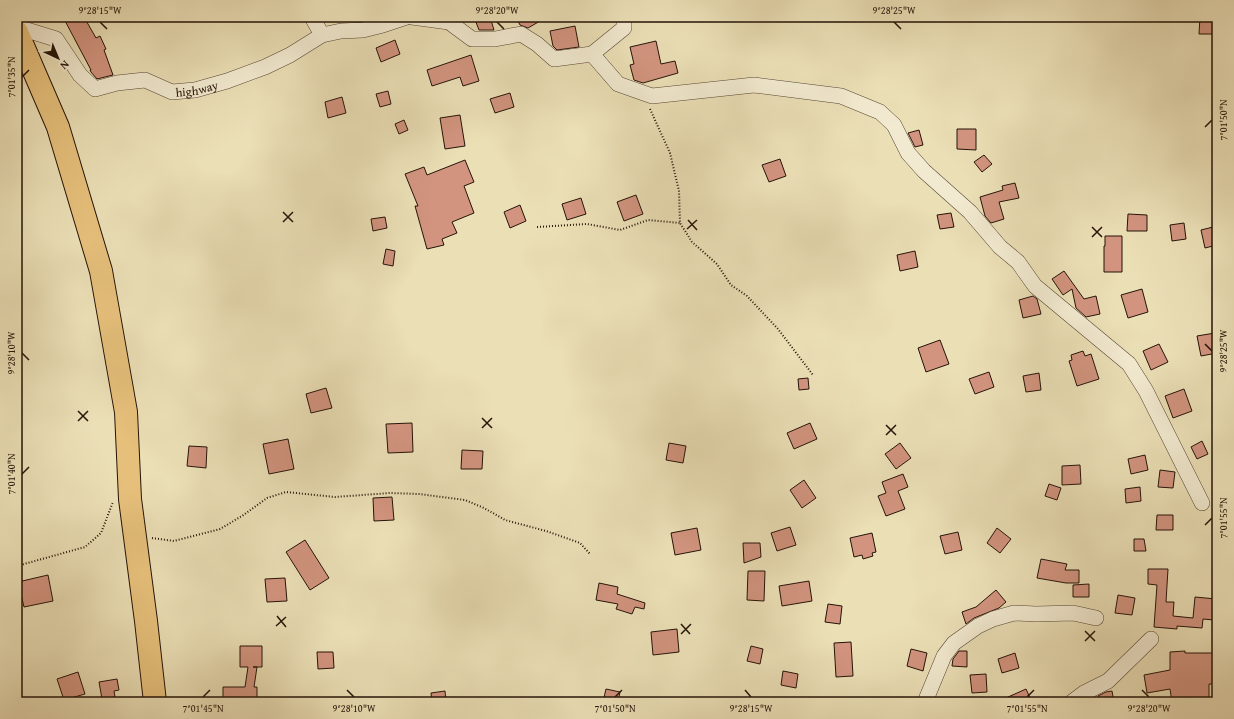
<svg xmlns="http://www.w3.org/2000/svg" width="1234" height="719" viewBox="0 0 1234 719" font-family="'Gentium Book Plus',serif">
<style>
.building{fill:#d2947f;stroke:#251307}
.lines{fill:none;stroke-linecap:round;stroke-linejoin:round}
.street-casing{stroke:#564633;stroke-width:16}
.primary-casing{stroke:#251307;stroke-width:24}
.path{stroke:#251307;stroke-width:2;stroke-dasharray:1 2;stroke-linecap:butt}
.street{stroke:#f2ead0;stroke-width:15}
.primary{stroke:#e6c07b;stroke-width:22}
.ticks{fill:none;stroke:#251307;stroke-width:1.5}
.labels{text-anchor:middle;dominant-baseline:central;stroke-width:3;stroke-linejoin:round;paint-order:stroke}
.street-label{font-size:12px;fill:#251307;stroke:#f2ead0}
.neatline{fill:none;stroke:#251307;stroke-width:1.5}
.ticks-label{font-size:10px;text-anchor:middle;fill:#251307}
</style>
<rect width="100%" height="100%" fill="#ebdfb6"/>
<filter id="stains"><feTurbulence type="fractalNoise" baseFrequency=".005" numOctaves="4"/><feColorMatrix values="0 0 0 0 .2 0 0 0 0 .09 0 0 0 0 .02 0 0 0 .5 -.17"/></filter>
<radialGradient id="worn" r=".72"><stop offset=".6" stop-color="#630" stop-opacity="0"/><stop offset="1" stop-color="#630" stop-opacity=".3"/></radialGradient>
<!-- building -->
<g class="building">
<polygon points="63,17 74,17 76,21 84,17 96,38 100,36 106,49 104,50 113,75 97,79 91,72 90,70 91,70"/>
<polygon points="474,17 490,17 494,30 479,30"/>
<polygon points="516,17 547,17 528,28 520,25"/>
<polygon points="1200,17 1217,17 1217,34 1199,34"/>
<polygon points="575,26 579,47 557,50 553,46 550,31"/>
<polygon points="395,40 400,54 381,62 376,48"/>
<polygon points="656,41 661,64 675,61 678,73 643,83 634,80 630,65 634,64 630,47"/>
<polygon points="471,55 479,81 463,86 460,77 432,86 427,70"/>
<polygon points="388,91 391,104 380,107 376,94"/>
<polygon points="510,93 514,107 495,113 490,99"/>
<polygon points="342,97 346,113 328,118 325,102"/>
<polygon points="460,115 465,146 445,149 440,118"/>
<polygon points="404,120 408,130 399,134 395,124"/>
<polygon points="957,129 976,129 976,150 957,149"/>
<polygon points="919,130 923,145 915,147 908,133"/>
<polygon points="984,155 992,164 982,172 974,162"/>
<polygon points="780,159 786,176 769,182 762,165"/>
<polygon points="465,160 474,182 464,186 474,213 452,222 457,233 442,239 444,245 427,249 415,206 418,206 405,174 424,167 427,175"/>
<polygon points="1015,183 1019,198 999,202 1004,219 991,223 985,216 980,197 1003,190 1002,186"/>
<polygon points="636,195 643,214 624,221 617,202"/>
<polygon points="581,198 586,214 567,220 562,204"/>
<polygon points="520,205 526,221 510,228 504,212"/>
<polygon points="951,213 954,227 940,229 937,215"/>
<polygon points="1128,214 1147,215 1147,231 1127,231"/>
<polygon points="385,217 387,228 373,231 371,219"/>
<polygon points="1184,223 1186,239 1172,241 1170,225"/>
<polygon points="1217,226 1217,245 1205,248 1201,230"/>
<polygon points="1105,236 1122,236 1122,272 1104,272 1104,246 1105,246"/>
<polygon points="386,249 395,251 393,266 383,264"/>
<polygon points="915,251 918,267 900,271 897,255"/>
<polygon points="1064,271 1084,299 1096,296 1100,314 1086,317 1076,308 1072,289 1063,295 1052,279"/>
<polygon points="1142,289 1148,312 1128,318 1121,295"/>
<polygon points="1033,296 1037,299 1041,314 1023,318 1019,300"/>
<polygon points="1215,333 1217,353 1201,356 1197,336"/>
<polygon points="940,340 949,364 926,372 918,348"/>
<polygon points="1159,344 1168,362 1151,370 1143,351"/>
<polygon points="1083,351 1085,356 1091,354 1099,379 1077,386 1069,361 1072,360 1071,355"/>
<polygon points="989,372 994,387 975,394 969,379"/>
<polygon points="1039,373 1041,390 1026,392 1023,376"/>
<polygon points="808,378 809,389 799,390 798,379"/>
<polygon points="326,388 332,408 311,413 306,394"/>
<polygon points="1184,389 1192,411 1173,418 1165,396"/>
<polygon points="412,423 413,452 388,453 386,424"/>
<polygon points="810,423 817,439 794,449 787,433"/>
<polygon points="288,439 294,469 269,474 263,444"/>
<polygon points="1202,441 1208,454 1197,459 1191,447"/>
<polygon points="669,443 686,446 683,463 666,460"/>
<polygon points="900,443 911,458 896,469 885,454"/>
<polygon points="189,446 207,447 206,468 187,466"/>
<polygon points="462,450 483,451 482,469 461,469"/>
<polygon points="1145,455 1148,470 1131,474 1128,459"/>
<polygon points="1080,465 1081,484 1062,485 1062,466"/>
<polygon points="1160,470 1175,472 1173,488 1158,487"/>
<polygon points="903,474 908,487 898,491 905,509 886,516 878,496 886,493 882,482"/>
<polygon points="804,480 816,498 802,508 790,490"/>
<polygon points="1049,484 1061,488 1057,500 1045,496"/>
<polygon points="1140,487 1141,501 1126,503 1125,489"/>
<polygon points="392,497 394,520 374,521 373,498"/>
<polygon points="1157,515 1173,515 1173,530 1156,530"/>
<polygon points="790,527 796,545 777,551 771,533"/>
<polygon points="697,528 701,550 675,555 671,533"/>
<polygon points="997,528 1011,539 1000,553 987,543"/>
<polygon points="958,532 962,550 945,554 940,536"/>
<polygon points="872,533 876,552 872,553 873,556 863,559 862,555 854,557 850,538"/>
<polygon points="1134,539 1144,539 1146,551 1134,551"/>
<polygon points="305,540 329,578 310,590 286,552"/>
<polygon points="743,543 760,543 761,557 744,563"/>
<polygon points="1041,559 1067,564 1065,570 1079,570 1079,583 1066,583 1037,578"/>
<polygon points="1148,569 1168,569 1166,602 1174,602 1173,616 1193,618 1195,597 1216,599 1214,620 1203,619 1202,628 1177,626 1177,629 1154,627 1157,585 1148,584"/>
<polygon points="748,571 765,571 764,601 747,600"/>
<polygon points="48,575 53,601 24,607 18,582"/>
<polygon points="285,578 287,601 267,602 265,579"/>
<polygon points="809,581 812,601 782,606 779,586"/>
<polygon points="599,583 618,587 617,594 645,603 644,609 635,607 632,614 616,609 618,604 596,600"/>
<polygon points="1089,584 1089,597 1073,597 1073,585"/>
<polygon points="996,590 1006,602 999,608 974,618 966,624 962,612 976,607"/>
<polygon points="1118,595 1135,598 1132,615 1115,613"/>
<polygon points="828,604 842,606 840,624 825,622"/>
<polygon points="677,629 679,652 653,655 651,632"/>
<polygon points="851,642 853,676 836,677 834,643"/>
<polygon points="240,646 262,646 262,667 253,667 257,667 254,687 257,687 257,702 223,702 223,687 245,687 248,667 240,667"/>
<polygon points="751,646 763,649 760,664 747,661"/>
<polygon points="911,649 927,653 923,671 907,666"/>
<polygon points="959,651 967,651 967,667 952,666 953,659"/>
<polygon points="1185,651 1185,653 1217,653 1217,684 1209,684 1209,702 1172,702 1170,689 1147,693 1144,675 1170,670 1170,652"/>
<polygon points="317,652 333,652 334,668 318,669"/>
<polygon points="1015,653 1019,668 1002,673 998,659"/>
<polygon points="783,671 798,674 796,688 781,685"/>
<polygon points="78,672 85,694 64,700 57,679"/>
<polygon points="986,674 987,692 972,693 970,675"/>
<polygon points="117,679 119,690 114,691 115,697 102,699 99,682"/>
<polygon points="606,689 620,692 618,702 603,702"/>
<polygon points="1026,689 1032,702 997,702"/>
<polygon points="445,691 446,702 432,702 431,693"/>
<polygon points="1112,691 1114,702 1099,702 1098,696 1106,692"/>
</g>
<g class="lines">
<!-- street casing -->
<g class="street-casing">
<g id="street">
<polyline points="312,17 322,35"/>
<polyline points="412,17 449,22 472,39 495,39 521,34 537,44 554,59 592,54 618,84 652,96 754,85 841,96 880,112 894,125 908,153 924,171 970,212 1000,247 1018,262 1035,286 1129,364 1146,391 1202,503"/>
<path id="s1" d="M17,27L56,39L80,75L95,89L117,83L145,80L172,92L195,90L227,81L265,67L290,55L322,35L341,31L363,30L383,25L407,17"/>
<polyline points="592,54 624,28 624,17"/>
<polyline points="925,702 944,656 954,643 978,626 993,619 1014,613 1036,614 1073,613 1096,618"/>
<polyline points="1072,702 1084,693 1108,681 1151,639"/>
</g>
</g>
<!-- primary casing -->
<g class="primary-casing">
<polyline id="primary" points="17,32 58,127 101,271 126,412 130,499 146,621 155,702"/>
</g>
<!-- path -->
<g class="path">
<polyline points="650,109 670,153 679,191 680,223 692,242 717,264 731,285 747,296 778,329 813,375"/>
<polyline points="537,227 587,224 620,230 648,220 680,223"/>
<polyline points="152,538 174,541 220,529 242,516 267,498 286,492 335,497 390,493 419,494 465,500 484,508 505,520 546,531 580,543 590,554"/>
<polyline points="17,566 85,547 101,533 113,502"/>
</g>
<!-- street -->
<use href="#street" class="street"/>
<!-- primary -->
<use href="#primary" class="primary"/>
</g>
<!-- ticks -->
<path class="ticks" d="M100,22L107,29M497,22L504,29M894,22L901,29M22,77L29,70M1205,127L1212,120M283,212L293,222M688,220L697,230M283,222L293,212M1092,227L1102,237M687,229L697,220M1092,237L1102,227M1205,344L1212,351M22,353L29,360M78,411L88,421M482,418L492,428M78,421L88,411M886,425L896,435M482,428L492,418M886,435L896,425M22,474L29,467M1205,525L1212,518M277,616L286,627M681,624L690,634M276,626L286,617M1085,631L1095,641M681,634L691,624M1085,641L1095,631M347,690L354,697M745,690L751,697M1142,690L1149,697M203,697L210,690M615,697L622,690M1027,697L1034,690"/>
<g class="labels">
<!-- street labels -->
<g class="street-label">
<text stroke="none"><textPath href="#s1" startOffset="210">highway</textPath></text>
</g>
</g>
<!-- margin -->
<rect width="1234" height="719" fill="none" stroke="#ebdfb6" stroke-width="44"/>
<!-- north arrow -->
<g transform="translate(58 58) rotate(136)" stroke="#f2ead0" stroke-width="3" paint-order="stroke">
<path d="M0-3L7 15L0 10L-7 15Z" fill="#251307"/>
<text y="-6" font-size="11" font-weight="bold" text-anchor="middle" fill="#251307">N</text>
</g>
<rect x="22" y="22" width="1190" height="675" class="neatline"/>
<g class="ticks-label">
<text x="100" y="14">9°28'15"W</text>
<text x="497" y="14">9°28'20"W</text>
<text x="894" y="14">9°28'25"W</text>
<text transform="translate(11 77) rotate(-90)" y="4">7°01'35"N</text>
<text transform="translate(1223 120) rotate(-90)" y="4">7°01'50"N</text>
<text transform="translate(1223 351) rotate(-90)" y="4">9°28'25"W</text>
<text transform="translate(11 353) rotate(-90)" y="4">9°28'10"W</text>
<text transform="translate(11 474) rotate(-90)" y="4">7°01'40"N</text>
<text transform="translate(1223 518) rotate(-90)" y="4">7°01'55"N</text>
<text x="203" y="712">7°01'45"N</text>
<text x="354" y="712">9°28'10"W</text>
<text x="615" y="712">7°01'50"N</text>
<text x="751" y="712">9°28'15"W</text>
<text x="1027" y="712">7°01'55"N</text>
<text x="1149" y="712">9°28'20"W</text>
</g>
<rect width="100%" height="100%" filter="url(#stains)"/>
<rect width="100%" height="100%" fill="url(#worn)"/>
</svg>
